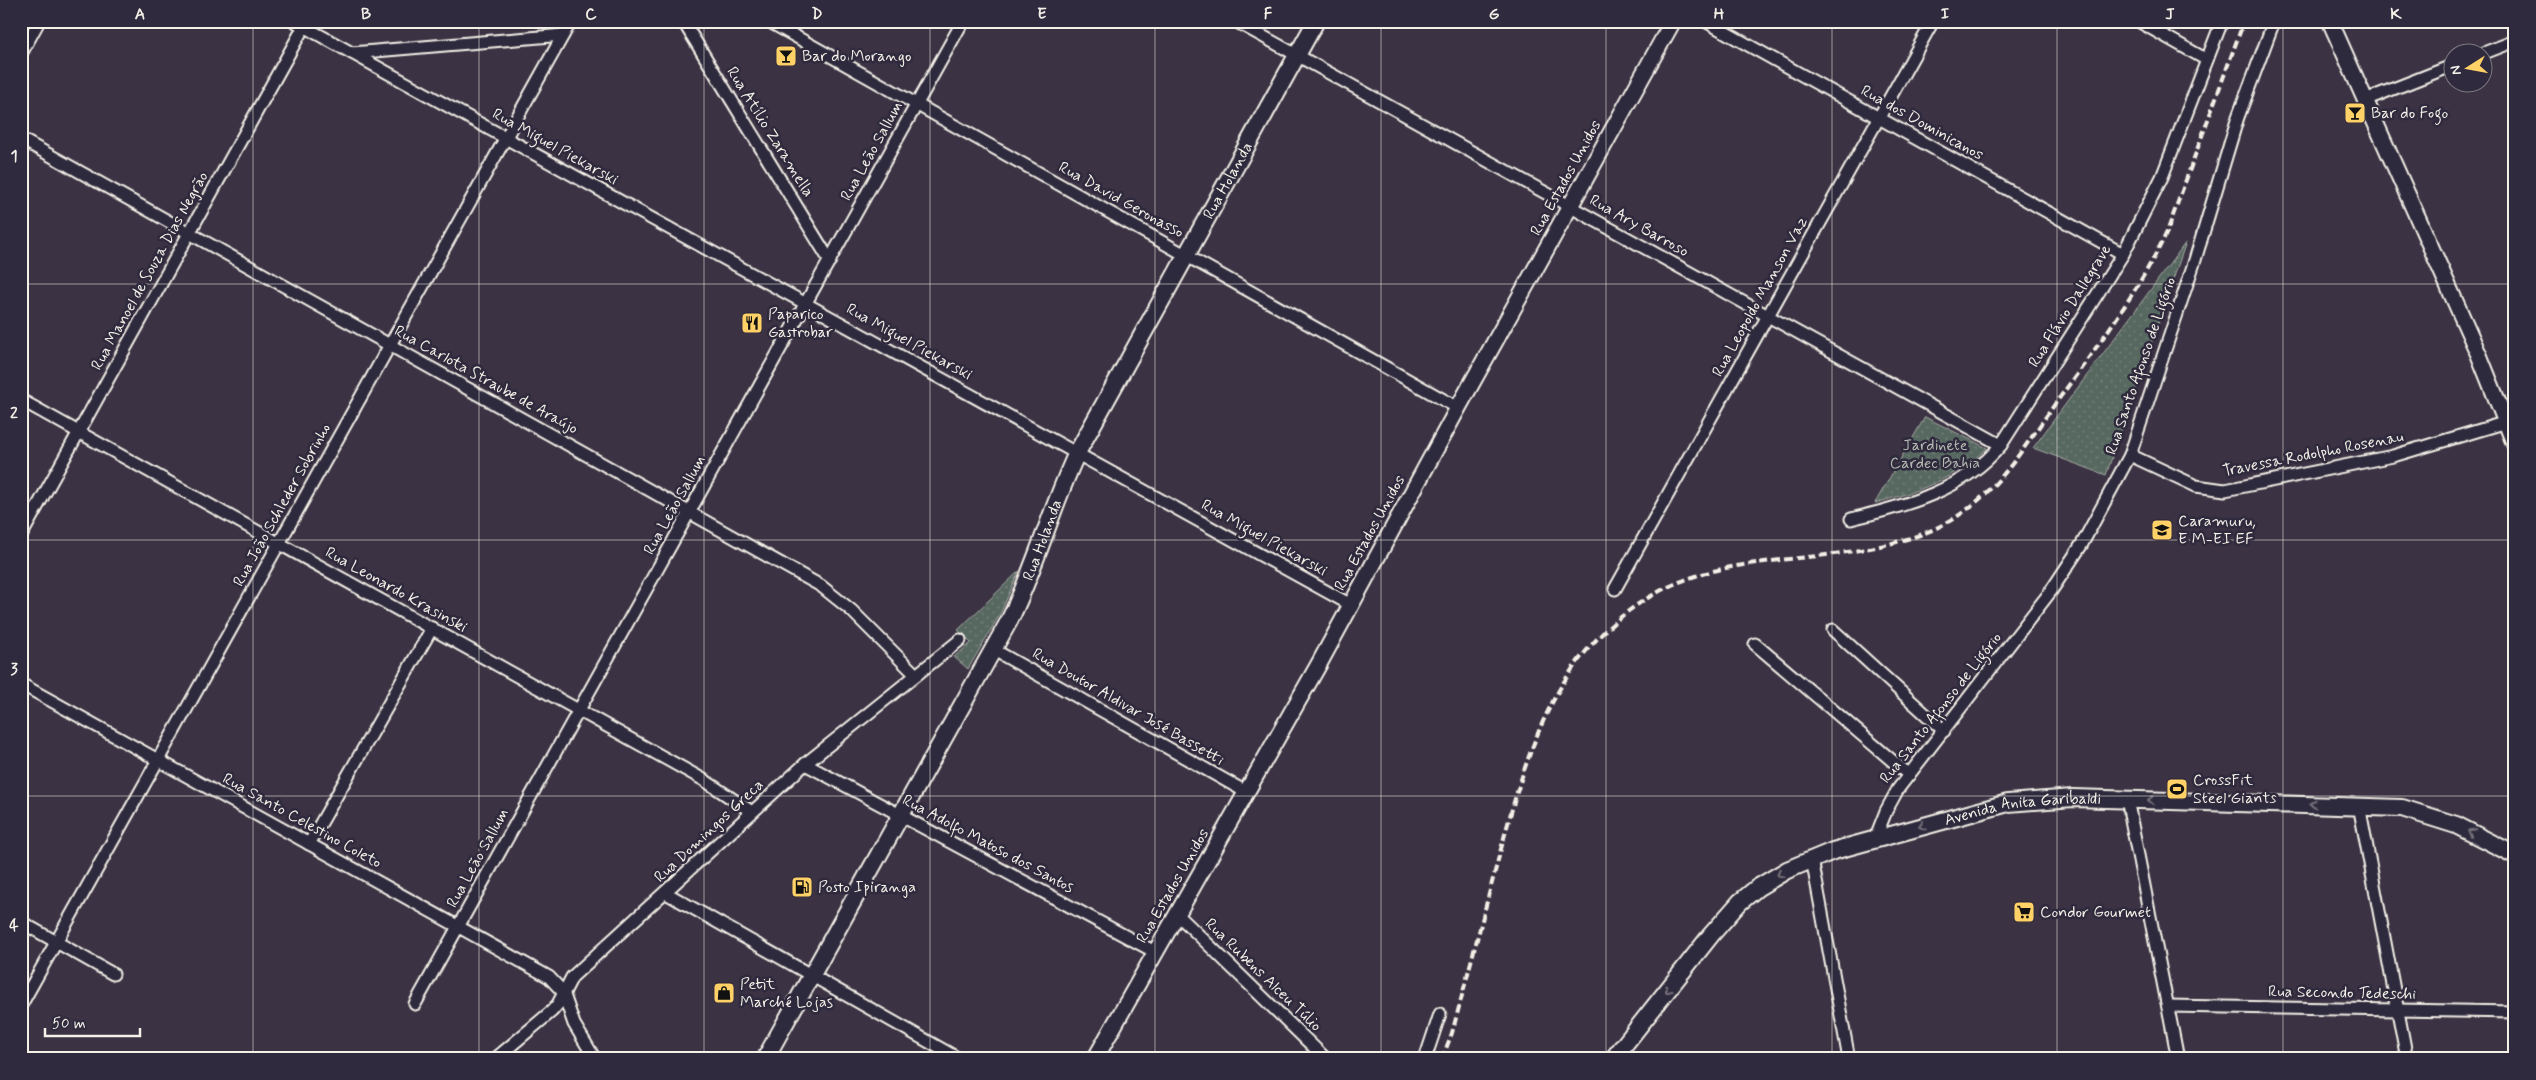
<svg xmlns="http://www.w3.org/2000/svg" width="2536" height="1080" viewBox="0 0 2536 1080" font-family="Mynerve,sans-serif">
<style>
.park{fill:url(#park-dots);stroke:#a6aca4}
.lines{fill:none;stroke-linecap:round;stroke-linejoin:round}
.minor-casing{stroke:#f4f1e8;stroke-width:15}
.tertiary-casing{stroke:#f4f1e8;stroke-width:19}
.secondary-casing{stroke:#f4f1e8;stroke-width:20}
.minor{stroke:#2f2a3d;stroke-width:11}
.tertiary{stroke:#2f2a3d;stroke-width:15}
.secondary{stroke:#2f2a3d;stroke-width:16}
.rail{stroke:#f4f1e8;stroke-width:4;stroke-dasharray:8 4;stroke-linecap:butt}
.oneway{stroke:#747079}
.grid{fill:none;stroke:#f4f1e8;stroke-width:1;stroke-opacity:0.55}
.labels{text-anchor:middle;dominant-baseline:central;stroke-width:5;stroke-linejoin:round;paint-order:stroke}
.poi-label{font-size:16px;fill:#f4f1e8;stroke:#2f2a3d;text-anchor:start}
.street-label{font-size:16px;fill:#f4f1e8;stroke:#2f2a3d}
.park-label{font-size:16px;fill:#b5bab2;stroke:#2f2a3d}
.neatline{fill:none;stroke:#f4f1e8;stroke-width:2}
.grid-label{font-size:16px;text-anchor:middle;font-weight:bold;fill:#f4f1e8}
</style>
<defs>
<pattern id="park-dots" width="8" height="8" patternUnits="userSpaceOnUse" patternTransform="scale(1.25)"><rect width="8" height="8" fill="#576860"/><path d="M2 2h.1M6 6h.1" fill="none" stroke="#707e77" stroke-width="1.8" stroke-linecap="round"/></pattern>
</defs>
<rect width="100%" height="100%" fill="#3b3243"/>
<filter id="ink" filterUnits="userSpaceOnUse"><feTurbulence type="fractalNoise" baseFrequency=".02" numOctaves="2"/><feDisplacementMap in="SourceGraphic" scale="10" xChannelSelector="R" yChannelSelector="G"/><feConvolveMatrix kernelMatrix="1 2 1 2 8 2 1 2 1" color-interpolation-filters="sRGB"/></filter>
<g filter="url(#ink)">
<!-- park -->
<g class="park">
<polygon points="2186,242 2106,475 2033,448"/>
<path d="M1925,417L1987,448C1955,479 1917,492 1875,503Z"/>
<polygon points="1019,571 1000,614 968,669 954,657 971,643 958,630"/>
</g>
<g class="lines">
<!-- minor casing -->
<g class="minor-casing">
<g id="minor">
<polyline points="294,21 1351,605"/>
<polyline points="683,21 830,261"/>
<polyline points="768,21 1458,408"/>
<polyline points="1235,21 2001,445"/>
<polyline points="1705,21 2123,254"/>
<polyline points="2138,21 2207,60"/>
<polyline points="352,53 563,35"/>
<polyline points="2484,53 2515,41"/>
<polyline points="21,54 39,21"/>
<polyline points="2365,100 2454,65"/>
<polyline points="21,139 821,586 851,610 916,675"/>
<polyline points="21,400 704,780 752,812"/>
<polyline points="2130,455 2196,486 2225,490 2393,456 2507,422"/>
<path d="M1851,519C1907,505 1963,491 2001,445L2123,254L2162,177L2222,21"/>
<polyline points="21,536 307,21"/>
<polyline points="1615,589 1933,21"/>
<polyline points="1833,630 1944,731"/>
<polyline points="1755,644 1909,775"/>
<polyline points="994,650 1246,792"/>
<polyline points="21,684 549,977 563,992 574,1024 595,1059"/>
<polyline points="805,764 1155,952"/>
<polyline points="2127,799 2178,1059"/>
<polyline points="2359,805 2407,1059"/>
<polyline points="1875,839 1886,811 1898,789 2051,591 2082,544 2130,455 2195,260 2238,117 2274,21"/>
<polyline points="309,844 432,628"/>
<polyline points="1812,859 1849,1059"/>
<polyline points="666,893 959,1059"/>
<polyline points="1177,914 1326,1059"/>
<polyline points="21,922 113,974"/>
<polyline points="415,1004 963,21"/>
<polyline points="21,1005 571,21"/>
<polyline points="2168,1006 2515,1012"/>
<polyline points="495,1059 552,1011 558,1004 572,977 805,764 960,640"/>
<polyline points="1425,1059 1440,1014"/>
</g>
</g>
<!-- tertiary casing -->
<g class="tertiary-casing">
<g id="tertiary">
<polyline points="2330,21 2479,355 2515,445"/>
<polyline points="1095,1059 1319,664 1458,408 1673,21"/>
</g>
</g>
<!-- secondary casing -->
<g class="secondary-casing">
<g id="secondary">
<path id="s1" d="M765,1059L1009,621C1036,567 1051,508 1077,453L1316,21"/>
<path id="s2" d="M1613,1059L1711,935L1740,902L1757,888L1787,870L1833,851L2008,803L2073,798L2402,808L2456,825L2515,855"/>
</g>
</g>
<!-- minor -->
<use href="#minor" class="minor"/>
<!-- tertiary -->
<use href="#tertiary" class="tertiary"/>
<!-- secondary -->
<use href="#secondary" class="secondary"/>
<!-- rail -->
<path class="rail" d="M1442,1059L1452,1033C1466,981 1480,928 1494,875C1516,794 1537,702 1596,640C1693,539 1790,574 1907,539C1929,533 1951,522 1969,508C2005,480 2029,440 2055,404C2096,348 2137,294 2167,232L2244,21"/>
</g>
<!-- one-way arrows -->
<defs><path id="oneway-chevron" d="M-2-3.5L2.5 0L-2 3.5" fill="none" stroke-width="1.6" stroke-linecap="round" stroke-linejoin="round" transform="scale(1.25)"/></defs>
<g class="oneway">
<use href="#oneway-chevron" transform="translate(2151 800) rotate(-178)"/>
<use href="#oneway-chevron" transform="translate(2313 804) rotate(-178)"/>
<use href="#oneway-chevron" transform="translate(1922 826) rotate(164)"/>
<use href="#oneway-chevron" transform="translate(2471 832) rotate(-153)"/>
<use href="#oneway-chevron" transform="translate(1780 874) rotate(151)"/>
<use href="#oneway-chevron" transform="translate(1668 990) rotate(128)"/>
</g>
</g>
<!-- grid -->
<path class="grid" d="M253,21V1059M479,21V1059M704,21V1059M930,21V1059M1155,21V1059M1381,21V1059M1606,21V1059M1832,21V1059M2057,21V1059M2283,21V1059M21,284H2515M21,540H2515M21,796H2515"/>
<!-- icons -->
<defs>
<g id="bar-square" transform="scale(1.125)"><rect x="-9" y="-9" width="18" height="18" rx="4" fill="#ffd166" stroke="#2f2a3d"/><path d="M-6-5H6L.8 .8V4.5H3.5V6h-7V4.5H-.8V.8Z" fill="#111"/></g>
<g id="restaurant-square" transform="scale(1.125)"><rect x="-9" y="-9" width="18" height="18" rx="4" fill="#ffd166" stroke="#2f2a3d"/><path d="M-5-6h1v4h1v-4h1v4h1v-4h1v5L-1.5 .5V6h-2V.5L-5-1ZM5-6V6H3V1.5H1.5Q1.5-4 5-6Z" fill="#111"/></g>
<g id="school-square" transform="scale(1.125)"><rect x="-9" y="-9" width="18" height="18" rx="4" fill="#ffd166" stroke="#2f2a3d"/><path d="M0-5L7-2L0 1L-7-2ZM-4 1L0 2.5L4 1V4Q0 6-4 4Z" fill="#111"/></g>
<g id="stadium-square" transform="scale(1.125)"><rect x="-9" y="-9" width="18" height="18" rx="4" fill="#ffd166" stroke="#2f2a3d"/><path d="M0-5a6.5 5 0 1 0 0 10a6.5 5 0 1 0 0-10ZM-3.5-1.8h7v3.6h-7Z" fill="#111"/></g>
<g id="fuel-square" transform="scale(1.125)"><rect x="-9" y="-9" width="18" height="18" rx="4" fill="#ffd166" stroke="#2f2a3d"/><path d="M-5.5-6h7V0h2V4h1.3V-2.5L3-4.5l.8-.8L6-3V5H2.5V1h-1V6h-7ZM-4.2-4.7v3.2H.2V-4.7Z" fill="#111"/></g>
<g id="supermarket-square" transform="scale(1.125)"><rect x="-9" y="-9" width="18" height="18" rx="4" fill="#ffd166" stroke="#2f2a3d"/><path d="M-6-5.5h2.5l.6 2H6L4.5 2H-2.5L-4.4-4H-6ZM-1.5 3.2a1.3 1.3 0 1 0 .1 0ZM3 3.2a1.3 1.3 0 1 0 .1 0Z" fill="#111"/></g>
<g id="shop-square" transform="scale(1.125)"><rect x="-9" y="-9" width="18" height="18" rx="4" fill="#ffd166" stroke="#2f2a3d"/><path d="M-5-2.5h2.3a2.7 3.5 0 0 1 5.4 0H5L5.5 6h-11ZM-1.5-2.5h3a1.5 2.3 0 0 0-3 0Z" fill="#111"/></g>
</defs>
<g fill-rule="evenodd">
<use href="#bar-square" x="786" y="56"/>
<use href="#bar-square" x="2355" y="113"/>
<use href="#restaurant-square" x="752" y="323"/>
<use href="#school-square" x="2162" y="530"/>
<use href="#stadium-square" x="2177" y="789"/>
<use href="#fuel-square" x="802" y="887"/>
<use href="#supermarket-square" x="2024" y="912"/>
<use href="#shop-square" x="724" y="993"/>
</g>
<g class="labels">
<!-- poi labels -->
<g class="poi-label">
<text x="802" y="56">Bar do Morango</text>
<text x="2371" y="113">Bar do Fogo</text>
<text x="768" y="314">Paparico<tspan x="768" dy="18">Gastrobar</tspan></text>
<text x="2178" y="521">Caramuru,<tspan x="2178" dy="18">E M-EI EF</tspan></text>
<text x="2193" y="780">CrossFit<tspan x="2193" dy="18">Steel Giants</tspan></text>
<text x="818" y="887">Posto Ipiranga</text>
<text x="2040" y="912">Condor Gourmet</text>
<text x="740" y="984">Petit<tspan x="740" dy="18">Marché Lojas</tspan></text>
</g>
<!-- street labels -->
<g class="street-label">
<text transform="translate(1922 123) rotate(29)">Rua dos Dominicanos</text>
<text transform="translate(770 132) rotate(58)">Rua Atílio Zaramella</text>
<text transform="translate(555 147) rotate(29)">Rua Miguel Piekarski</text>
<text transform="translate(872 151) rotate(-61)">Rua Leão Sallum</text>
<text transform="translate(1566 178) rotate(-61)">Rua Estados Unidos</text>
<text stroke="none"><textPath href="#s1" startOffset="994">Rua Holanda</textPath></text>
<text transform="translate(1121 200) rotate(29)">Rua David Geronasso</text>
<text transform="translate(1639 226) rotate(29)">Rua Ary Barroso</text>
<text transform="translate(150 271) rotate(-61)">Rua Manoel de Souza Dias Negrão</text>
<text transform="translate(1760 297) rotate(-61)">Rua Leopoldo Manson Vaz</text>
<text transform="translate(2070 306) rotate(-58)">Rua Flávio Dallegrave</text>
<text transform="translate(909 342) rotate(29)">Rua Miguel Piekarski</text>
<text transform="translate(2141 366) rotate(-71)">Rua Santo Afonso de Ligório</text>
<text transform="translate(486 380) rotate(29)">Rua Carlota Straube de Araújo</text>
<text transform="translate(2313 454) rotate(-11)">Travessa Rodolpho Rosenau</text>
<text transform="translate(282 505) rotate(-61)">Rua João Schleder Sobrinho</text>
<text transform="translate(675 505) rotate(-61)">Rua Leão Sallum</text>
<text transform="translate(1370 533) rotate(-61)">Rua Estados Unidos</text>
<text transform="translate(1264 538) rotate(29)">Rua Miguel Piekarski</text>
<text stroke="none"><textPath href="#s1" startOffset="589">Rua Holanda</textPath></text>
<text transform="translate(396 590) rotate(29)">Rua Leonardo Krasinski</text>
<text transform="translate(1128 707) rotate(30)">Rua Doutor Aldivar José Bassetti</text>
<text transform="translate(1941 708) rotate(-52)">Rua Santo Afonso de Ligório</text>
<text stroke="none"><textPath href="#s2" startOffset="504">Avenida Anita Garibaldi</textPath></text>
<text transform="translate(302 821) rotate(29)">Rua Santo Celestino Coleto</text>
<text transform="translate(709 831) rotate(-43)">Rua Domingos Greca</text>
<text transform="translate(988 844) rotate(28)">Rua Adolfo Matoso dos Santos</text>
<text transform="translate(478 858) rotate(-61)">Rua Leão Sallum</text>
<text transform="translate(1173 886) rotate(-60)">Rua Estados Unidos</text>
<text transform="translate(1263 975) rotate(44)">Rua Rubens Alceu Túlio</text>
<text transform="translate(2342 993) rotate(1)">Rua Secondo Tedeschi</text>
</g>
<!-- park labels -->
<g class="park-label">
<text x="1935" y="445">Jardinete<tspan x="1935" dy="18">Cardec Bahia</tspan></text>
</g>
</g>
<!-- margin -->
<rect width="2536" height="1080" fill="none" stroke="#2f2a3d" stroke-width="55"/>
<!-- north arrow -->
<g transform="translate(2468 68) rotate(259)"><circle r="24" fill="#2f2a3d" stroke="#7e7a81"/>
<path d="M0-4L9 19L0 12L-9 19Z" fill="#ffd166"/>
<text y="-8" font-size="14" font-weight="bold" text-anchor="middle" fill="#f4f1e8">N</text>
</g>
<!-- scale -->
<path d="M45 1028v8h95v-8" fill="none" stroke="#f4f1e8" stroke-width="2.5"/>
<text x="52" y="1028" font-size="15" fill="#f4f1e8" stroke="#2f2a3d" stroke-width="4" paint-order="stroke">50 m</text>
<rect x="28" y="28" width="2480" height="1024" class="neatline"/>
<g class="grid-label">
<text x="140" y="19">A</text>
<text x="366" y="19">B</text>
<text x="591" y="19">C</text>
<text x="817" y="19">D</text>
<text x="1042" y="19">E</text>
<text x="1268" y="19">F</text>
<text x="1494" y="19">G</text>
<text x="1719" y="19">H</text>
<text x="1945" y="19">I</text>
<text x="2170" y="19">J</text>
<text x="2396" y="19">K</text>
<text x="14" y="161">1</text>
<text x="14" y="418">2</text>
<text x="14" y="674">3</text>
<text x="14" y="930">4</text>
</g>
</svg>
